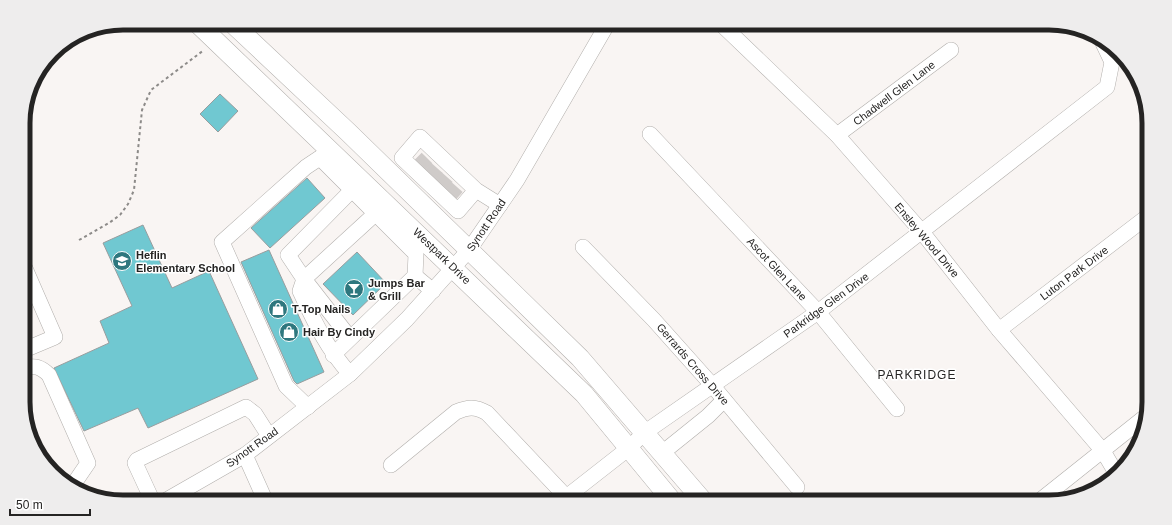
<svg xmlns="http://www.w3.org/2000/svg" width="1172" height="525" viewBox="0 0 1172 525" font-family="Helvetica,sans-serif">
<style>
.building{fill:#70c8d1;stroke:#999d9e}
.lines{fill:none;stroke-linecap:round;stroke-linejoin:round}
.minor-tunnel{stroke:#cfcbc9;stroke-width:15;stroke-dasharray:15 8;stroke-linecap:butt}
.minor-casing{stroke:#b1aeab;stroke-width:16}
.major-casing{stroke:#b1aeab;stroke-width:20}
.path{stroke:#8d8b89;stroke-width:2;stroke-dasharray:3 3;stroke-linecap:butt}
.minor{stroke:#fff;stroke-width:15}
.major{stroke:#fff;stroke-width:19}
.labels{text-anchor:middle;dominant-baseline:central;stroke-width:3;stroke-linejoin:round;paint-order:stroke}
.street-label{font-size:11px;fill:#252423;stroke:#fff}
.poi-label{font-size:11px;font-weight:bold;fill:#252423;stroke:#fff;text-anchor:start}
.neighbourhood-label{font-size:12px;letter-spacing:1px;fill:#252423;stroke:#fff}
.rim{fill:none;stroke:#252423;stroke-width:5}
</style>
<rect width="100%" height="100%" fill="#f9f5f3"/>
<!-- building -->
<g class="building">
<polygon points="220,94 238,111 218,132 200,114"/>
<polygon points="307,178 325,198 270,248 251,228"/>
<polygon points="143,225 172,288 209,271 258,379 148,428 138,408 84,431 54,368 109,343 100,321 132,306 103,243"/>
<polygon points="269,250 324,372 297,384 294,381 241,262"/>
<polygon points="357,252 386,283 353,315 323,284"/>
</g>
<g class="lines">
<!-- minor-tunnel -->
<g class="minor-tunnel">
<polyline points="419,166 427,158"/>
<polyline points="430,176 437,168"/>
<polyline points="440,185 447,177"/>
<polyline points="450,195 457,187"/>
</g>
<!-- minor casing -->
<g class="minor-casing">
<g id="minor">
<polyline points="720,23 837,135 922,232 999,330 1103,451 1116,473"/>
<polyline points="650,134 818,312 897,409"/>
<polyline points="837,135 951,50"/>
<polyline points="320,158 416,254 415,276"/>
<polyline points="476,190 458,211 402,158 420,137 476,190 500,205"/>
<polyline points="583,247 654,320 712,385 797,487"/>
<polyline points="24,266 55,337 24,350"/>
<polyline points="999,330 1148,216"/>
<polyline points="350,338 304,279 288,255 352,190"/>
<polyline points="333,355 415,276 433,291"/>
<path d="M24,368C35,365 41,367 49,375L88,463L73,485"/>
<path d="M350,374C326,347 315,323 300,291L304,279L386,204"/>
<polyline points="308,407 286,386 222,242 306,167 330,151"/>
<polyline points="662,453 708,416 724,400"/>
<polyline points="245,455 266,502"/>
<path d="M391,465L456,412C468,407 475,406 487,413L571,502"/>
<polyline points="153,502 135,463 137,460 246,407 255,414 269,436"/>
<polyline points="163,502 245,455 350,374 407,319 469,250 517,180 608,23"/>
<polyline points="560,502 629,448 644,433 818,312 1107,87 1112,62 1103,43"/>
<polyline points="1038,502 1146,416"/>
</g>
</g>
<!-- major casing -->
<g class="major-casing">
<g id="major">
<polyline points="197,23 584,394 673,502"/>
<polyline points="232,23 348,132 580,358 704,502"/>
</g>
</g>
<!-- path -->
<polyline class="path" points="79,240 109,223 120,215 128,204 134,190 142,110 151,90 204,50"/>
<!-- minor -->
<use href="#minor" class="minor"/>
<!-- major -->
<use href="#major" class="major"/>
</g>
<!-- icons -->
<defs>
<g id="school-disc" transform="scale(1)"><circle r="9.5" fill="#2e777e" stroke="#fff"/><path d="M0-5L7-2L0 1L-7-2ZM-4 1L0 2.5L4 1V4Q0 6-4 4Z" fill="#fff"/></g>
<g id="bar-disc" transform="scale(1)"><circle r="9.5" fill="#2e777e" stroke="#fff"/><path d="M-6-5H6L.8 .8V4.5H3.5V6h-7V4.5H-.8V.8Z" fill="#fff"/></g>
<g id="shop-disc" transform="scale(1)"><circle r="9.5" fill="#2e777e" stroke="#fff"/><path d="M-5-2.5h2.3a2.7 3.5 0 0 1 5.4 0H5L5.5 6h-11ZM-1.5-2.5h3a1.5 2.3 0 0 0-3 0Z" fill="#fff"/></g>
</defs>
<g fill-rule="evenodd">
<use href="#school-disc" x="122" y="261"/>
<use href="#bar-disc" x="354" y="289"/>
<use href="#shop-disc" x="278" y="309"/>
<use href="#shop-disc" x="289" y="332"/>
</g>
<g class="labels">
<!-- street labels -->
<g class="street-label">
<text transform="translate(894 93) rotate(-37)">Chadwell Glen Lane</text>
<text transform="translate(486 225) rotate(-56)">Synott Road</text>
<text transform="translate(927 240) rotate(50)">Ensley Wood Drive</text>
<text transform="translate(442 256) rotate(44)">Westpark Drive</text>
<text transform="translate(777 269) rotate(47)">Ascot Glen Lane</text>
<text transform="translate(1074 273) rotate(-37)">Luton Park Drive</text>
<text transform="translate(826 305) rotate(-36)">Parkridge Glen Drive</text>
<text transform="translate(693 364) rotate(49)">Gerrards Cross Drive</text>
<text transform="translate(252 447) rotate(-35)">Synott Road</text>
</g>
<!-- poi labels -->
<g class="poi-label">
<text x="136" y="255">Heflin<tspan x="136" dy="13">Elementary School</tspan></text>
<text x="368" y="283">Jumps Bar<tspan x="368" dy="13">&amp; Grill</tspan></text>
<text x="292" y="309">T-Top Nails</text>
<text x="303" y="332">Hair By Cindy</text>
</g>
<!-- neighbourhood labels -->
<g class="neighbourhood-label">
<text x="917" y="375">PARKRIDGE</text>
</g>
</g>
<!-- crop -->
<path d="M0 0H1172V525H0ZM123 30H1049A93 93 0 0 1 1142 123V402A93 93 0 0 1 1049 495H123A93 93 0 0 1 30 402V123A93 93 0 0 1 123 30Z" fill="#eeeded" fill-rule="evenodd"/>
<path class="rim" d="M123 30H1049A93 93 0 0 1 1142 123V402A93 93 0 0 1 1049 495H123A93 93 0 0 1 30 402V123A93 93 0 0 1 123 30Z"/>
<!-- scale -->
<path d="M10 509v6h80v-6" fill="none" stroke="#252423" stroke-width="2"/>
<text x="16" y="509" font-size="12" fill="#252423" stroke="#ffffff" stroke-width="3" paint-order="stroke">50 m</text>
</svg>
